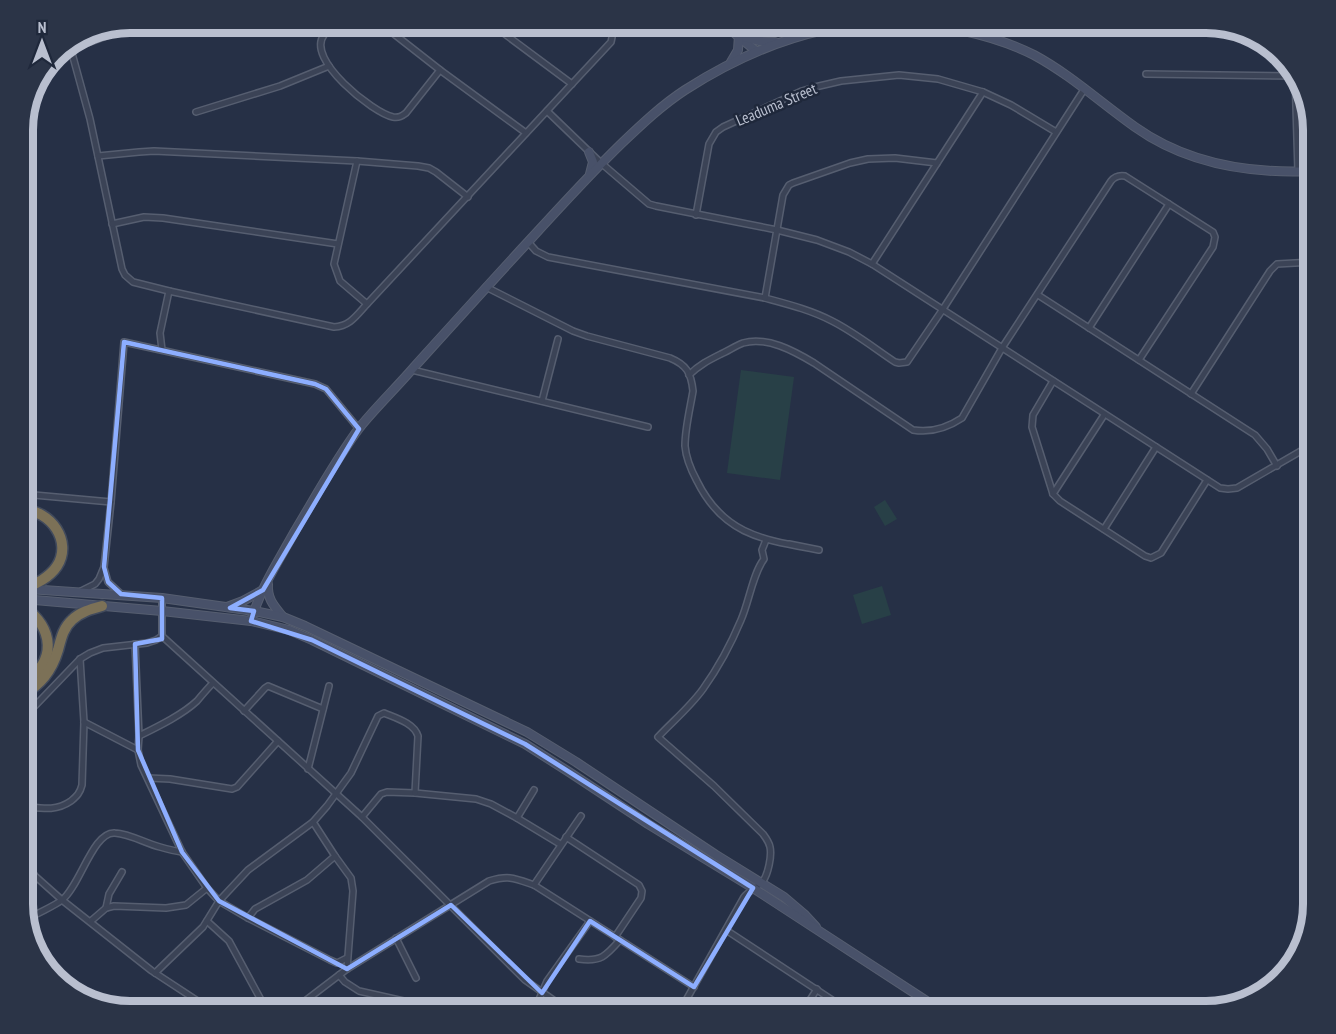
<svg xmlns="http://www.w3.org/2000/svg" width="1336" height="1034" viewBox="0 0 1336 1034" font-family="'PT Sans Narrow',sans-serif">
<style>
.green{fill:#284047}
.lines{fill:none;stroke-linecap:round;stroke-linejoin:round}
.street-casing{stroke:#565e70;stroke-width:8}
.secondary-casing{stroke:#565e70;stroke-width:10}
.highway-casing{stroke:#424b5d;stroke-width:13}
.street{stroke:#3b4356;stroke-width:5}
.secondary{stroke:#485169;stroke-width:8}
.highway{stroke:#7c7157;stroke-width:10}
.marked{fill:none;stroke:#8daeff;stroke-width:4.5;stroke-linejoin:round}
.labels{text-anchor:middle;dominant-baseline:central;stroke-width:5;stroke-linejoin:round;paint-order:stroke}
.street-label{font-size:16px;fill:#b9bfcf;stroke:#1f283b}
.rim{fill:none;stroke:#b9bfcf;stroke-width:8}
</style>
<rect width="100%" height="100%" fill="#263046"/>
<!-- green -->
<g class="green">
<polygon points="741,370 794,377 780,480 727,473"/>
<polygon points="885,500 897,519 885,526 874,507"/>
<polygon points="882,586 891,615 862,624 853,595"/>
</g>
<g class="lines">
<!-- street casing -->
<g class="street-casing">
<g id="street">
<path d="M349,23C342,26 329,29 324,35C305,59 373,113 393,117C399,118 402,116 406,113L440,70"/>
<polyline points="385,23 394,34 440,70 526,133"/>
<polyline points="490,23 572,84"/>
<path d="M70,46L90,119L122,269L125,275L133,282L169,291L334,327C350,326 356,316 367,304L611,42C613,34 614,28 606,23"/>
<polyline points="1146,74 1295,76"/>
<polyline points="1295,74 1298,172"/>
<polyline points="547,111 601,163 649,204 656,206 777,230 817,240 849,252 872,264 1220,488 1228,489 1237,488 1313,444"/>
<polyline points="196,112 280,86 329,66"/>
<polyline points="98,156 139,152 154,151 357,161 418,166 429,168 436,172 468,197"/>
<polyline points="357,161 334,264 340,281 367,304"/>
<polyline points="696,215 709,144 716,132 723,127 802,91 815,87 841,81 899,75 938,79 983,92 1011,105 1056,132"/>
<polyline points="112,224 144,217 163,218 338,244"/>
<path d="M528,242L536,251L548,257L765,298C787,304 811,310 832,321C854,332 874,348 895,362L899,363L907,362L943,309L1085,88"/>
<polyline points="872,264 983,92"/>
<path d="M486,287L573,331L587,336L670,358C687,365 691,373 693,391C690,409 685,428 685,446C686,458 691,470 697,481C724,536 765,540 819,550L789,544"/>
<polyline points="1038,295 1255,435 1267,449 1277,466"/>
<polyline points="765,298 783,195 789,185 793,183 850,163 868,159 895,158 937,163"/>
<polyline points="1089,328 1169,204"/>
<polyline points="162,350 160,333 169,291"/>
<polyline points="412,370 648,427"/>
<path d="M689,375C699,365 709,360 721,354C728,351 735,346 743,343C767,336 794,351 814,363L913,430C931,433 947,428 962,418L1002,348L1111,181C1115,176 1119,175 1125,176L1213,232L1215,237L1213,247L1139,360"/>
<polyline points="1053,381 1033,415 1032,427 1053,494 1060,501 1145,556 1151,558 1161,553 1207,480"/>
<polyline points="1191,394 1270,271 1277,264 1313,262"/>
<polyline points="542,401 558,339"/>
<polyline points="23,494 111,502"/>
<polyline points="1053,494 1104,415"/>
<polyline points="1104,529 1156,447"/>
<polyline points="104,568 108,582 121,594"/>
<polyline points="81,591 95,584 99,579 104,567 111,502 124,342 315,384 326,389 359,429"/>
<polyline points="162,598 162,636 362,817 525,980 562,1006 576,1011"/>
<polyline points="135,644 139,736 138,750 141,765 182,852 207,888 219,901 248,918 330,960 337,963 347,958"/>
<polyline points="244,711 265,688 268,686 323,709"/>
<polyline points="23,722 31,710 80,659 90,653 103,648 147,643 156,640 162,636"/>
<polyline points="84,722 138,750"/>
<path d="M139,736C157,727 182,715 197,701C202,695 207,689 213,683"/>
<polyline points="308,769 329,686"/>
<polyline points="148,778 170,779 232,789 237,787 278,741"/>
<path d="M23,806C41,808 55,812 71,801C77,796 80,793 82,785L84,722L80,659"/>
<polyline points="362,817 381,794 387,792 415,793 476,799 491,804 517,818 560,844"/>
<polyline points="517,818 534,790"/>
<polyline points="313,822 335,856 351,878 353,891 347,969"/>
<polyline points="566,837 639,885 642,891 641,898 615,937"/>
<polyline points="23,856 35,876 62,900 152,971 213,1011"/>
<polyline points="534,885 581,816"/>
<polyline points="106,908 109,894 122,872"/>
<polyline points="248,918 255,909 307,880 335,856"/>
<path d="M25,919C32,917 57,904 62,900C80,886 93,831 115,833C130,834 145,843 160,847C167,849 175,851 182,852"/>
<polyline points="91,921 106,908 114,906 166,908 186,905 207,888"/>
<polyline points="207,921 229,941 267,1011"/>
<polyline points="726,930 849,1011"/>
<polyline points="396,938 416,978"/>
<path d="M579,959C601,962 606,956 620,940"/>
<path d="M155,973L203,927L219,901L248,870L313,822L327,806L351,773L378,716L384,713C396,718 414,723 418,736L415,793"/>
<polyline points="339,975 345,982 359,991 448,1011"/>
<polyline points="687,1000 709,1011"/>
<path d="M281,1011L305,1001L347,969L489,881C509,875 514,878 534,885L694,987"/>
<polyline points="534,1011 547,981 590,921"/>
<polyline points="545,1011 562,1006"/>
<path d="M680,1011L744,897C749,890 758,888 763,881C768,874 772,856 770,847C769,842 766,838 763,834L714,786L658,737C673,721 690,707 703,689C718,668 731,644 741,620C749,602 753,573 764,559L762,550L766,540"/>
<polyline points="803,1011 817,989"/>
</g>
</g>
<!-- secondary casing -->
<g class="secondary-casing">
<g id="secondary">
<polyline points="722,23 756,51"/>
<path d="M897,23C945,25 992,34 1034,55C1071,75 1101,103 1135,127C1187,164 1251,174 1313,171"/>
<polyline points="740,36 759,41 775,42"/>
<polyline points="55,54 138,23"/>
<polyline points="731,62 738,50 739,35"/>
<polyline points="589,152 593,162 590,174"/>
<path d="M268,584C267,599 274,606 283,617"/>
<polyline points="28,589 162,598 254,611 283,617 305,626 527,732 576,762 716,855 784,897 804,914 816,927"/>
<polyline points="23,599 162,611 251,621 289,630 312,640 525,744 569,772 648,824 753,888 942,1011"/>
<polyline points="227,607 243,601 263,590"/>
<path d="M251,621C260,589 279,560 295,531C316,496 336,459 360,427C377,406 397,387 415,366C453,324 490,283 528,242C559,208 590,174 622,143C642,124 662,105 685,90C746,51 812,24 885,23"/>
</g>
</g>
<!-- highway casing -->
<g class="highway-casing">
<g id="highway">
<path d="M23,589C35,585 50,577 57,566C73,541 50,510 23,510"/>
<path d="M23,682C58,662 54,628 23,606"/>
<path d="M23,694C41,685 52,670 58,650C61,639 63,628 72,620C80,612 91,609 102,606"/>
</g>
</g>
<!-- street -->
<use href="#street" class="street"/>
<!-- secondary -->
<use href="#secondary" class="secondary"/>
<!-- highway -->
<use href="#highway" class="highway"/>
</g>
<!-- marked area -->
<path class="marked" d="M124,342L315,384L326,389L359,429L263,590L230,608L254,611L251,621L312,640L525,744L753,888L694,987L590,921L542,993L451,905L347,969L219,901L182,852L138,750L135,644L162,639V598L121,594L108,582L104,567Z"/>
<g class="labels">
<!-- street labels -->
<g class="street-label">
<text transform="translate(776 104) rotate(-23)">Leaduma Street</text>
</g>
</g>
<!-- crop -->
<path d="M0 0H1336V1034H0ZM130 33H1206A97 97 0 0 1 1303 130V904A97 97 0 0 1 1206 1001H130A97 97 0 0 1 33 904V130A97 97 0 0 1 130 33Z" fill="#2b3447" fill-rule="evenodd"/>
<path class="rim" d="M130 33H1206A97 97 0 0 1 1303 130V904A97 97 0 0 1 1206 1001H130A97 97 0 0 1 33 904V130A97 97 0 0 1 130 33Z"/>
<!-- north arrow -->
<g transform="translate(42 42)" stroke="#1f283b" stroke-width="4.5" paint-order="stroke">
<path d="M0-4.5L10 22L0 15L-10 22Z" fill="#b9bfcf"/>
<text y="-9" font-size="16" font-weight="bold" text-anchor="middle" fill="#b9bfcf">N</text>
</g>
</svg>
